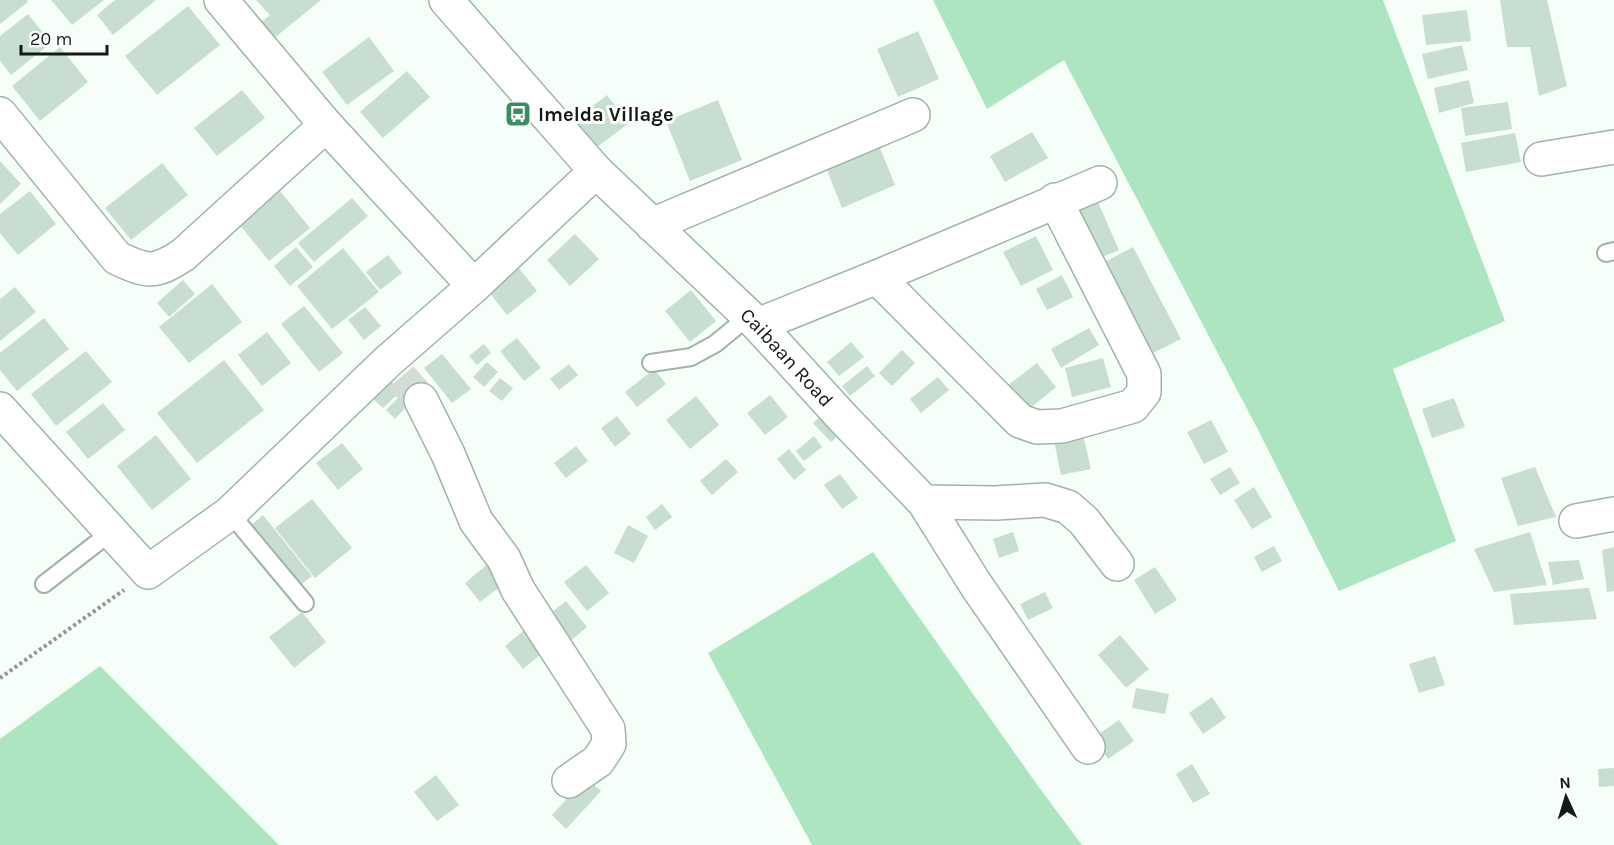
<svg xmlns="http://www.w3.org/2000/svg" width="1614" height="845" viewBox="0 0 1614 845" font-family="Karla,sans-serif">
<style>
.green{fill:#aee5c1}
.building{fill:#c8ded0}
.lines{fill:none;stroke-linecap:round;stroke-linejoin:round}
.street-tunnel{stroke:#d3dcd6;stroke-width:33;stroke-dasharray:33 16;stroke-linecap:butt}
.lane-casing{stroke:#9fb4a6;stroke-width:20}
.street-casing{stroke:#9fb4a6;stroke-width:36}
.secondary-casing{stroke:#9fb4a6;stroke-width:36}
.path{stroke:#8d9690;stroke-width:4;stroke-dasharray:3 3;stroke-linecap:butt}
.lane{stroke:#fff;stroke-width:16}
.street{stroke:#fff;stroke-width:33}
.secondary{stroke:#fff;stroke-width:33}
.labels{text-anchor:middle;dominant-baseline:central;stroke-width:6;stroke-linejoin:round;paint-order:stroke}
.poi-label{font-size:20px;font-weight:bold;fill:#131b16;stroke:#fff;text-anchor:start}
.street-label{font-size:20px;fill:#131b16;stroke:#fff}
</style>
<rect width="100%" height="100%" fill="#f5fef8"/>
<!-- green -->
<g class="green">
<polygon points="933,0 1383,0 1505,321 1393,369 1456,541 1339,591 1256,426 1064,60 987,109"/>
<polygon points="873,552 1038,786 1082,845 812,845 708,653"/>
<polygon points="100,666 279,845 0,845 0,739"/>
</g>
<!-- building -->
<g class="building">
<polygon points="0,0 27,0 28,2 0,24"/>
<polygon points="51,0 104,0 72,25"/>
<polygon points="115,0 156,0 113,35 97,15"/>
<polygon points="256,0 321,0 273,39 259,24 270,15"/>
<polygon points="1500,0 1547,0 1567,86 1539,96 1530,47 1507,47"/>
<polygon points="188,6 220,45 157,95 125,56"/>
<polygon points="1467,10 1471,41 1426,45 1422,15"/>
<polygon points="28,14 51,43 11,75 0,61 0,36"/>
<polygon points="918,31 939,79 898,97 877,49"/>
<polygon points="369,37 394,71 347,105 322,72"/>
<polygon points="1462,45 1468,70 1428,79 1422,54"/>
<polygon points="60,47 88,82 40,121 12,86"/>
<polygon points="407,71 430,97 383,138 360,112"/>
<polygon points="1469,80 1474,103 1439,113 1434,88"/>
<polygon points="242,90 265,118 217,156 194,128"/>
<polygon points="607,95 629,123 596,148 574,120"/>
<polygon points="718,100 742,160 690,181 666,121"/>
<polygon points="1508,102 1512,129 1465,136 1461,108"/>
<polygon points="1032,132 1048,158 1005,182 990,156"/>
<polygon points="1515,133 1521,162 1466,172 1461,143"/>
<polygon points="880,148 895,185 842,208 827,170"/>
<polygon points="0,161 21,184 0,204"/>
<polygon points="162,163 188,195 131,240 105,208"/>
<polygon points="30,191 56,224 18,255 0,233 0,214"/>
<polygon points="280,191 310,228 269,261 239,224"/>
<polygon points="352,198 368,216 314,262 298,243"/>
<polygon points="1097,200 1119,250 1093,261 1072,211"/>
<polygon points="575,234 599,259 570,286 547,260"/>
<polygon points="1036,236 1053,270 1021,286 1003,252"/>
<polygon points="296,247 313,267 290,286 274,266"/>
<polygon points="1133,247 1181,339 1147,356 1099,265"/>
<polygon points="343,248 379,292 332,329 297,286"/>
<polygon points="388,255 402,273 380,290 366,272"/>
<polygon points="518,267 537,291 507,315 488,291"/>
<polygon points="1062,275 1073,297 1047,310 1036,289"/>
<polygon points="183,280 195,294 169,317 157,303"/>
<polygon points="212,284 242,322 189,363 159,327"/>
<polygon points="15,287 36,312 0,341 0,299"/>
<polygon points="691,290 716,321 690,342 665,311"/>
<polygon points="304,306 343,353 319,372 281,324"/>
<polygon points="365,307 381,326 364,340 348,320"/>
<polygon points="44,318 69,349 17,391 0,370 0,353"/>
<polygon points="1089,328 1099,345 1061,368 1051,349"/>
<polygon points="267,332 291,363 262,386 238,355"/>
<polygon points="517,338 541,368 524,381 500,351"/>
<polygon points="851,342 864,357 839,376 827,362"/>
<polygon points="484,344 491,353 477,365 469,356"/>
<polygon points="902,350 915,363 892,386 879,373"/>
<polygon points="86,351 112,382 56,426 31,394"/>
<polygon points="442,354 471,389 452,403 424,368"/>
<polygon points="1103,358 1111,387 1072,397 1065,368"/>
<polygon points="224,360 264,410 197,463 157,413"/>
<polygon points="487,362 498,372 484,387 473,377"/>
<polygon points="1037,363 1056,387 1028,410 1008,385"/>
<polygon points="569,364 578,375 559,390 550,379"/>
<polygon points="867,366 875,376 850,396 842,386"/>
<polygon points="654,369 666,384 637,407 625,392"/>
<polygon points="938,377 949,390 921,413 910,399"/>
<polygon points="500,378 513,388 502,401 489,391"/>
<polygon points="390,380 401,391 383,408 372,398"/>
<polygon points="403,393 412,401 395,419 386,410"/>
<polygon points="770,395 788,417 765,435 747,413"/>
<polygon points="696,396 719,425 690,449 666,420"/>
<polygon points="1454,398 1465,427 1432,438 1422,409"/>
<polygon points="103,403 125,430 88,459 66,432"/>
<polygon points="823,414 841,433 831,442 813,423"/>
<polygon points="617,416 631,434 615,447 601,428"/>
<polygon points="1211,420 1228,452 1204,464 1187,432"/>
<polygon points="156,435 191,479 152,510 117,466"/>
<polygon points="1083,435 1091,469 1061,475 1054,441"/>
<polygon points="814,436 822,447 804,461 796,451"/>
<polygon points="342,443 363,469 338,490 316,463"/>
<polygon points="576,446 588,461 566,478 554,463"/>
<polygon points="789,449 806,470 794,480 777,459"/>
<polygon points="726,459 738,472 712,495 700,481"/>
<polygon points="1230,467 1240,483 1220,495 1210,479"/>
<polygon points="1535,467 1556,517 1518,526 1501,478"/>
<polygon points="840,474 858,498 842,509 824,485"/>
<polygon points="1254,487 1272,517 1252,529 1234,500"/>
<polygon points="312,499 352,548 315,578 275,528"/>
<polygon points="662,504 672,517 655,530 646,517"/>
<polygon points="263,515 312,576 297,588 249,527"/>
<polygon points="628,525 648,536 634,563 614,553"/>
<polygon points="1013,532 1019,551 999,558 993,539"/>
<polygon points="1530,532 1547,585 1494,592 1474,549"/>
<polygon points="1274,546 1282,561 1262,572 1254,557"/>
<polygon points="1614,547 1614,591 1607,592 1602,550"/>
<polygon points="1579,560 1584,579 1553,585 1548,562"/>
<polygon points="489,563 505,583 480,602 465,583"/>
<polygon points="586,565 609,593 587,611 564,582"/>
<polygon points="1155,567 1177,600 1155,614 1134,580"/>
<polygon points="1589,588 1597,619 1514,625 1510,594"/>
<polygon points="1045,592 1053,608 1028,620 1020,604"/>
<polygon points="566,601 587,627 569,642 548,615"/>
<polygon points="302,612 326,642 294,668 269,637"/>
<polygon points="533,623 551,646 523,669 505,646"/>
<polygon points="1120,635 1149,669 1126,688 1098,655"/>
<polygon points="1435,656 1445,685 1419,693 1409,664"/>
<polygon points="1136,688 1169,694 1165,714 1132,708"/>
<polygon points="1212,697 1226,718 1203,734 1189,713"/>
<polygon points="1119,720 1134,741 1108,759 1093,738"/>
<polygon points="1192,764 1210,794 1193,803 1176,774"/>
<polygon points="1614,768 1614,786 1599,787 1598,769"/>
<polygon points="436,775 459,805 437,821 414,792"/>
<polygon points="586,778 601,791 566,829 552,815"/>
</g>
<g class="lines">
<!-- street-tunnel -->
<polyline class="street-tunnel" points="401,377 421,400"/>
<!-- lane casing -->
<g class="lane-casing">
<g id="lane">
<polyline points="1606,253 1614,251"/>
<polyline points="651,363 691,357 715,344 749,316"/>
<polyline points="230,513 305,603"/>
<polyline points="44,584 111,532"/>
</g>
</g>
<!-- street casing -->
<g class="street-casing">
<g id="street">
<polyline points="221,0 326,125 474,286"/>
<path d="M0,114L117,258C147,272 154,274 183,255L326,125"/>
<polyline points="1541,159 1614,147"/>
<polyline points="652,225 913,115"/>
<polyline points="877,277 1020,421 1037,427 1062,426 1133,406 1144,392 1144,374 1055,200"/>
<polyline points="758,325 877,277 1100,183"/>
<polyline points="421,400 448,454 476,521 504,559 518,590 608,729 609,744 598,761 569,781"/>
<path id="s1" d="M0,409L148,572L230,513L387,362L474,286L596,171L758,325L843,418L924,502L976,585L1088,747"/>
<polyline points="924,502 996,503 1045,500 1068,507 1084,521 1117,564"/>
<polyline points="1576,521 1614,514"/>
</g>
</g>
<!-- secondary casing -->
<g class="secondary-casing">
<polyline id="secondary" points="446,0 596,171"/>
</g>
<!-- path -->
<polyline class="path" points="0,678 124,590"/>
<!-- lane -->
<use href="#lane" class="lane"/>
<!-- street -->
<use href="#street" class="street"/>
<!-- secondary -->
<use href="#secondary" class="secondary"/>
</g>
<!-- icons -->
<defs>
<g id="bus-square" transform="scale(1.35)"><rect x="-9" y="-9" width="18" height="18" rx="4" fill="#3b8e60" stroke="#fff"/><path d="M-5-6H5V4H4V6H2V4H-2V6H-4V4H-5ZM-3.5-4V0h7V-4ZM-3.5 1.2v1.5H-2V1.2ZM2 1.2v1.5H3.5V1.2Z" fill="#fff"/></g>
</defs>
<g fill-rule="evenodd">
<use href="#bus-square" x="518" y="114"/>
</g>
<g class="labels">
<!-- poi labels -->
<g class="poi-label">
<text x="538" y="114">Imelda Village</text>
</g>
<!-- street labels -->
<g class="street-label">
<text stroke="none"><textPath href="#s1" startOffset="1089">Caibaan Road</textPath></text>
</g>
</g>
<!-- north arrow -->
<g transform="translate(1566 797) rotate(356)" stroke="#ffffff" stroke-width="4.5" paint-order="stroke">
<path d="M0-4.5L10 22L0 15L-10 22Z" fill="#131b16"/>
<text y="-9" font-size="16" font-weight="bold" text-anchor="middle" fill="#131b16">N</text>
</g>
<!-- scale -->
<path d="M21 45v9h86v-9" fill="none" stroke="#131b16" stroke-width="3"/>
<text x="30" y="45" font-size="18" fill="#131b16" stroke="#ffffff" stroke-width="4.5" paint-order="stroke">20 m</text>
</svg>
